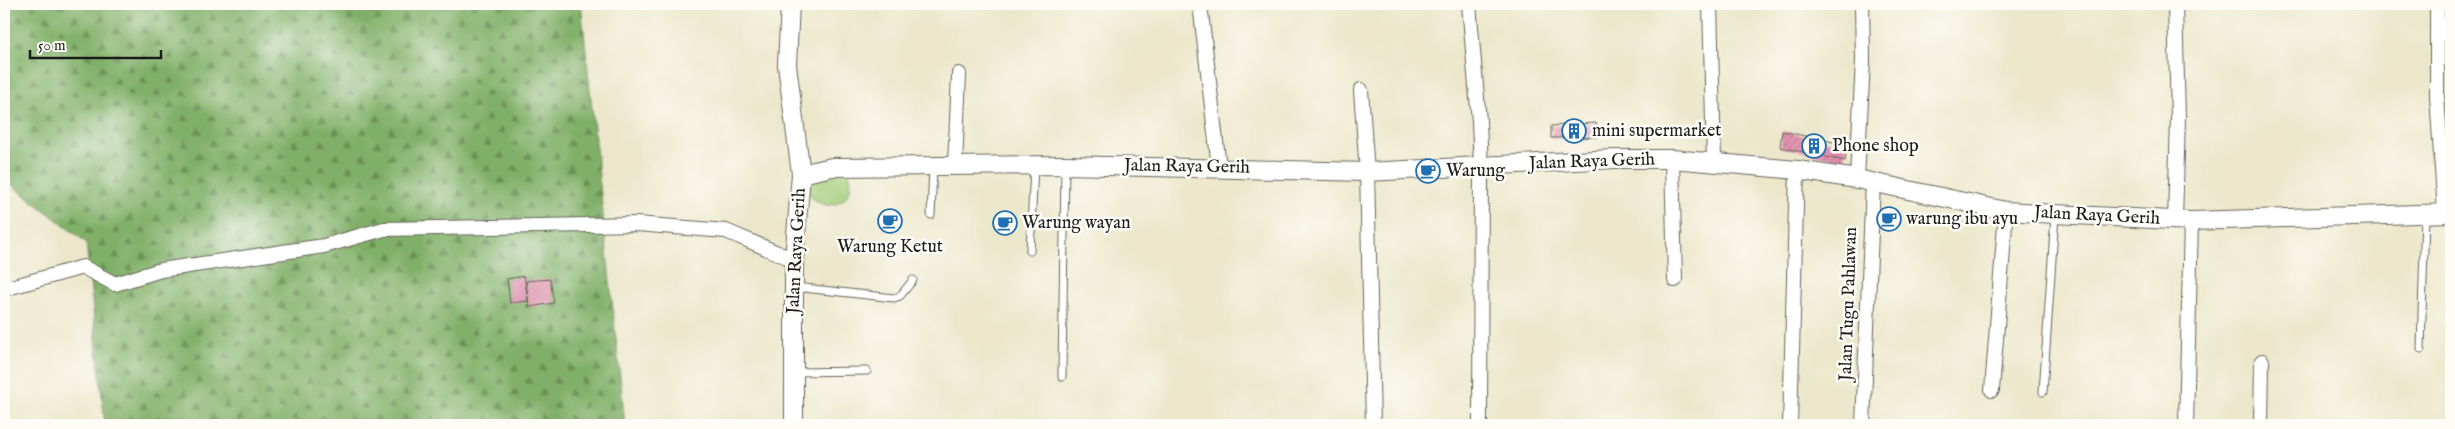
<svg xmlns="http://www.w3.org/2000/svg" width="2455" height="429" viewBox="0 0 2455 429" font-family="'IM FELL English',serif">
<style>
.forest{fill:url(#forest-firs);stroke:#4e6642}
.garden{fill:#a0cc78;stroke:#5e744a}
.building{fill:url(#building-hatch)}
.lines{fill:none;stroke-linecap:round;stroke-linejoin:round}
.service-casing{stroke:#656359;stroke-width:9}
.minor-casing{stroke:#656359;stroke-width:16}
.tertiary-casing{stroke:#656359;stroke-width:20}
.service{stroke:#fff;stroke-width:7}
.minor{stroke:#fff;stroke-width:14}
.tertiary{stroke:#fff;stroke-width:18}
.labels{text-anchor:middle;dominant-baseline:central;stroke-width:5;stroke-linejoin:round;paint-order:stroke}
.poi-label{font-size:18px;fill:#1c1c1c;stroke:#fdfcf7;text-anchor:start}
.street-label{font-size:18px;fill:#1c1c1c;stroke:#fdfcf7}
</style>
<defs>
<pattern id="forest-firs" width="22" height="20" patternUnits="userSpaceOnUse" patternTransform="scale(1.25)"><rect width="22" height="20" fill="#80b068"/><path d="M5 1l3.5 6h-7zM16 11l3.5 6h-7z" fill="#688e55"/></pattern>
<pattern id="building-hatch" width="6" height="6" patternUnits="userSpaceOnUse" patternTransform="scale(1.25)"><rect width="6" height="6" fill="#e492b1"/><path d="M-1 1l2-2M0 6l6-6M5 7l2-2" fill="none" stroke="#b8768f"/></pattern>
</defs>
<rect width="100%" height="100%" fill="#fdfcf7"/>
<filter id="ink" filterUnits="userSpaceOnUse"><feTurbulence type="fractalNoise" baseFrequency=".02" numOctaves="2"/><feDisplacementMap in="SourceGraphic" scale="10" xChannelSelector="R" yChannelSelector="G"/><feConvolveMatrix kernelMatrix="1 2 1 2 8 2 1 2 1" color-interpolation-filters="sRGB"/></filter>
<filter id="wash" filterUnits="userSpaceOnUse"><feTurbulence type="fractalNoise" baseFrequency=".0096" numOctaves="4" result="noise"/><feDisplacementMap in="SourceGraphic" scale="20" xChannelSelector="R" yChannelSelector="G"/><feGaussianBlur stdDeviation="1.12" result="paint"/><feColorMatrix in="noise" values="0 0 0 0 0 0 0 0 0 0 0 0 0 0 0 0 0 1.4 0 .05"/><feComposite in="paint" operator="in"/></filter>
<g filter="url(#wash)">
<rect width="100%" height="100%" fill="#ece7ca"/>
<!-- forest -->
<polygon class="forest" points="4,4 581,4 625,425 105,425 86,242 4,179"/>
<!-- garden -->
<circle class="garden" cx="829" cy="183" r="22"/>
<g id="blocks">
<!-- building -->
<g class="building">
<polygon points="1596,123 1598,137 1551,138 1551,126"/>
<polygon points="1782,131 1847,145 1845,161 1780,147"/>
<polygon points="524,276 528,301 510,303 507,279"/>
<polygon points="550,279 554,303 529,307 526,281"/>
</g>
</g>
</g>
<g filter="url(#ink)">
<use href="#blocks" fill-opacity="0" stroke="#656359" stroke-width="1"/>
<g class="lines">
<!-- service casing -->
<g class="service-casing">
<g id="service">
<polyline points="931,215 933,166"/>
<polyline points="1030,251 1034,166"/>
<polyline points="795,287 894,298 900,296 913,280"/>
<polyline points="2421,349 2425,214"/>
<polyline points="794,372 867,371"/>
<polyline points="1062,377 1065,166"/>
<polyline points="2043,392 2055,215"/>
</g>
</g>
<!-- minor casing -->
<g class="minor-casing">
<g id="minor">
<polyline points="1200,4 1219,167"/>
<polyline points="1469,4 1479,121 1481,167 1480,425"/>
<polyline points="1710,4 1714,161"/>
<polyline points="2175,4 2178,118 2175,221"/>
<polyline points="2437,4 2437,96 2445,213"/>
<polyline points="1361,90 1367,172 1373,425"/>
<polyline points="1672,159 1675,280"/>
<polyline points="955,166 959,74"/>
<polyline points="1857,179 1863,60 1862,4"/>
<polyline points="4,289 83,267 115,284 161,270 324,246 384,229 636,224 726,231 794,260"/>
<polyline points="1992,390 2006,211"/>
<polyline points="1790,425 1797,170"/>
<polyline points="1863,425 1873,183"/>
<polyline points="2186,425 2191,221"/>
<polyline points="2261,425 2262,361"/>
</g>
</g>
<!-- tertiary casing -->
<g class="tertiary-casing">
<g id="tertiary">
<polyline points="790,4 787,65 801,174"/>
<polyline points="794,425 794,260 801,174 832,167 1065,165 1367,172 1615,159 1672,159 1797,170 1857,179 2006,211 2055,214 2191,221 2451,213"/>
</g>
</g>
<!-- service -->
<use href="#service" class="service"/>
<!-- minor -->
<use href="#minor" class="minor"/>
<!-- tertiary -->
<use href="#tertiary" class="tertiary"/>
</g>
</g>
<!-- icons -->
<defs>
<g id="building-ring" transform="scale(1.25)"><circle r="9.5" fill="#fdfcf7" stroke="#1f6fb2" stroke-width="1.5"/><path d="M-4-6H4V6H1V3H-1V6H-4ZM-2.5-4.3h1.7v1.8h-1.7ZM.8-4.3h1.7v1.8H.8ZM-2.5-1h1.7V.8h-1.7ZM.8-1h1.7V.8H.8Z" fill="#1f6fb2"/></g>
<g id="cafe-ring" transform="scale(1.25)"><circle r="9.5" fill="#fdfcf7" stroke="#1f6fb2" stroke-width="1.5"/><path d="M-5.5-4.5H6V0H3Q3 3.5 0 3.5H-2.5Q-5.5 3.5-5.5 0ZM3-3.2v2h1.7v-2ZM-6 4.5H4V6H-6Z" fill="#1f6fb2"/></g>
</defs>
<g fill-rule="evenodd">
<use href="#building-ring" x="1574" y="131"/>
<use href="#building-ring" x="1814" y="146"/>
<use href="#cafe-ring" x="1428" y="171"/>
<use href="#cafe-ring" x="1889" y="219"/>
<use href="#cafe-ring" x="890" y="221"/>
<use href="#cafe-ring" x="1005" y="223"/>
</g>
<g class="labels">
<!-- poi labels -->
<g class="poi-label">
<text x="1592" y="131">mini supermarket</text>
<text x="1832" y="146">Phone shop</text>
<text x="1446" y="171">Warung</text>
<text x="1906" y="219">warung ibu ayu</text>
<text x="1022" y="223">Warung wayan</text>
<text x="890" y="247" text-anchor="middle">Warung Ketut</text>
</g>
<!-- street labels -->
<g class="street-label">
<text transform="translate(1592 162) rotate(-2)">Jalan Raya Gerih</text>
<text transform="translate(1187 167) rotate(1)">Jalan Raya Gerih</text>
<text transform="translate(2097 216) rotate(3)">Jalan Raya Gerih</text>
<text transform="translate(797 251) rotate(-87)">Jalan Raya Gerih</text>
<text transform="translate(1849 304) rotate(-88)">Jalan Tugu Pahlawan</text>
</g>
</g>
<!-- margin -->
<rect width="2455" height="429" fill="none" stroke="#fdfcf7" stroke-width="20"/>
<!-- scale -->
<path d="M30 50v8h131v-8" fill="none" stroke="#1c1c1c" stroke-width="2.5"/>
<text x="38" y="50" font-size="15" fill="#1c1c1c" stroke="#fdfcf7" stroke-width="4" paint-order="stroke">50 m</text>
</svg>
